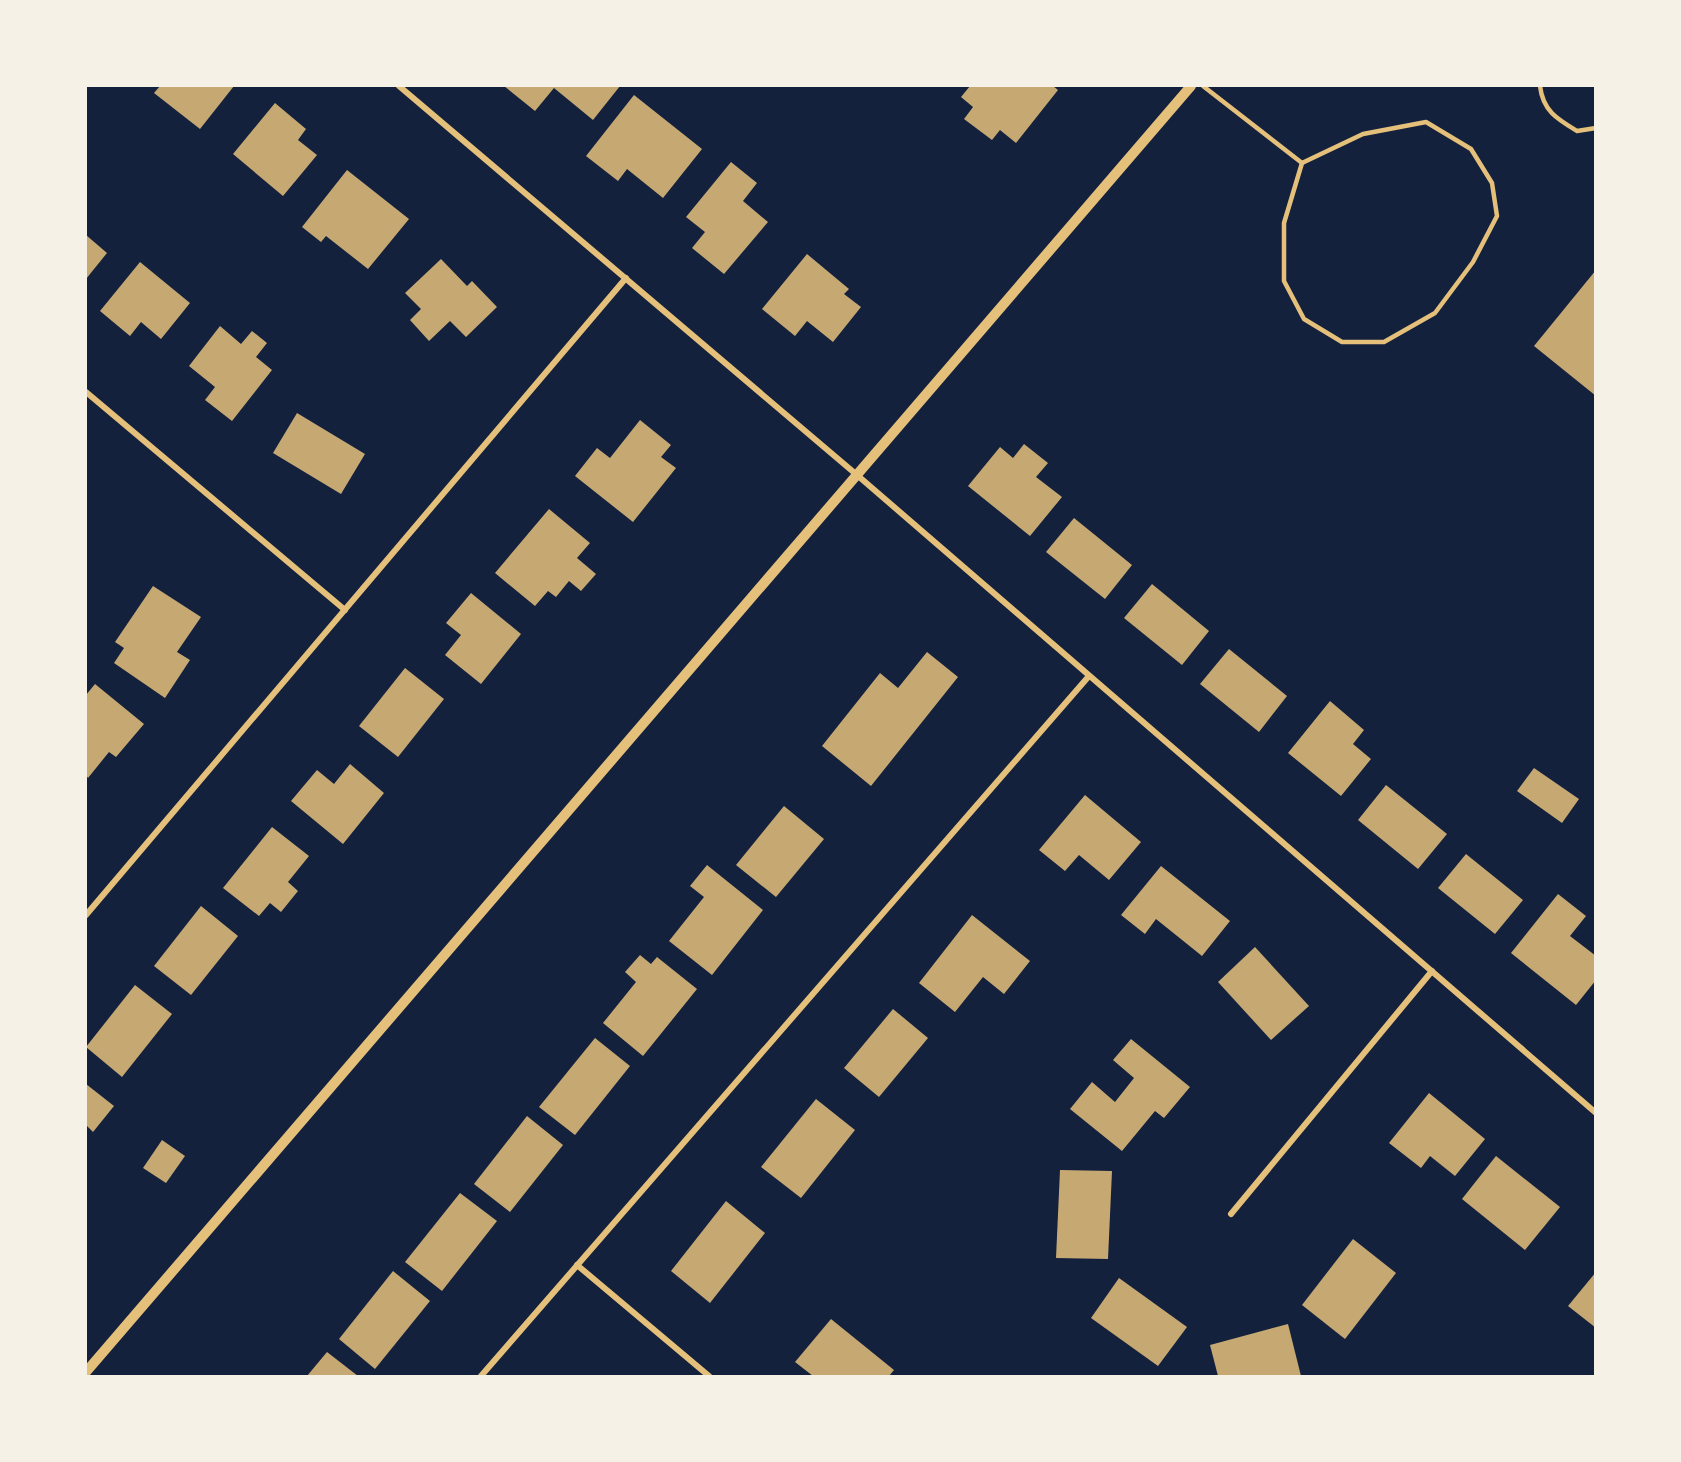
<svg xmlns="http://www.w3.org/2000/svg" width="1681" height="1462" viewBox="0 0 1681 1462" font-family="'Public Sans',sans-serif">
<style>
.building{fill:#c6a872}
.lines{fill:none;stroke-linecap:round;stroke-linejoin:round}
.service{stroke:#e5c07b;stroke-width:4.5}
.minor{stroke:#e5c07b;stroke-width:6}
.tertiary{stroke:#e5c07b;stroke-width:10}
</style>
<rect width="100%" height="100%" fill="#14213d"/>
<!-- building -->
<g class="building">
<polygon points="160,86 234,86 200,129 154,93"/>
<polygon points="504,86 620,86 593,120 554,88 535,111"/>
<polygon points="970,86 1053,86 1058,90 1016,143 1000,130 992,140 964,119 973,107 961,97"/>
<polygon points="634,95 702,149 663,198 627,169 618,181 586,156"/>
<polygon points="275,103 306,129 298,140 317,155 283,196 233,154"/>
<polygon points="731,162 757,183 743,201 768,222 724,274 692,248 705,232 686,217"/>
<polygon points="347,170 409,219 368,269 326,236 321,242 302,227"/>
<polygon points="86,235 107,253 86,279"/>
<polygon points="807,254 849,289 844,294 861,307 833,342 807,321 795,336 762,309"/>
<polygon points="441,259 467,286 472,281 497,307 466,337 450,321 429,341 410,320 421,309 405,293"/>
<polygon points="140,262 190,303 161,339 141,322 130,336 100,311"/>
<polygon points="1596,270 1596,396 1534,346"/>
<polygon points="220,326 241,344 252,331 267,343 256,357 272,370 232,421 205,400 215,387 189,366"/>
<polygon points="297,413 365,454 341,494 273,453"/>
<polygon points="640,420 671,445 661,457 676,468 633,522 575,476 597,448 610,458"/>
<polygon points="1024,444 1048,463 1036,477 1062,497 1030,536 968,486 1000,447 1013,458"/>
<polygon points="549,509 590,543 577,558 596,574 581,591 569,581 556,597 548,591 535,606 495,573"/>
<polygon points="1074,518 1132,565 1105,599 1046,552"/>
<polygon points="1152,584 1209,631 1182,665 1124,618"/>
<polygon points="153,586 201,617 177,652 190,660 165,698 114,663 124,648 115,642"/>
<polygon points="471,593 521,634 481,684 445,655 461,635 446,623"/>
<polygon points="1229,649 1287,696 1259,732 1200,684"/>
<polygon points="927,652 958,677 871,786 822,746 880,673 898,688"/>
<polygon points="405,668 444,699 398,757 359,726"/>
<polygon points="95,684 144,724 116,757 109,752 88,778 86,775 86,695"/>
<polygon points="1330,701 1364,730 1353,744 1371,759 1341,796 1288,753"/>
<polygon points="350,764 384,793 343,844 291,801 317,770 334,784"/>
<polygon points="1534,768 1579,799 1562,823 1517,791"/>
<polygon points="1386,785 1447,834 1418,869 1358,820"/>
<polygon points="1085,795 1141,842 1109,880 1079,855 1065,871 1039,850"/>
<polygon points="784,806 824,839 776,897 736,865"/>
<polygon points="272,827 309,856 288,882 298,891 281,912 270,903 259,916 223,888"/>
<polygon points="1466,854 1523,900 1495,934 1438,888"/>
<polygon points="707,865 763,910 712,975 669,941 704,897 690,886"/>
<polygon points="1161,866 1230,921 1202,956 1156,919 1145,934 1121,915"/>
<polygon points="1558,894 1586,916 1570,936 1596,956 1596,980 1576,1005 1511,953"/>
<polygon points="201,906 238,936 191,995 154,966"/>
<polygon points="972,915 1030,961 1004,994 983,977 955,1012 919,983"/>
<polygon points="1255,947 1309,1006 1271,1040 1218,982"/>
<polygon points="640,955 651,964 657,957 697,989 643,1056 603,1023 636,982 625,972"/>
<polygon points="135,985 172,1014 122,1077 86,1047"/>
<polygon points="893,1009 928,1038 879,1097 844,1068"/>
<polygon points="595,1038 630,1066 575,1135 539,1107"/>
<polygon points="1131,1039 1190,1087 1164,1118 1155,1111 1122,1151 1070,1109 1092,1082 1115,1102 1134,1078 1113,1060"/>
<polygon points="86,1084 114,1106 93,1132 86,1125"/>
<polygon points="1429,1093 1485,1139 1455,1176 1430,1156 1421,1168 1389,1143"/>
<polygon points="816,1099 855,1130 801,1198 761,1167"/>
<polygon points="527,1116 563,1145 510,1212 474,1184"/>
<polygon points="162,1140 185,1156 166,1183 143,1168"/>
<polygon points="1496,1156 1560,1207 1525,1250 1462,1199"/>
<polygon points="1060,1170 1112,1171 1108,1259 1056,1258"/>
<polygon points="460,1193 497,1221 442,1291 405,1262"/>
<polygon points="726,1201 765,1233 710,1303 671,1271"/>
<polygon points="1353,1239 1396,1273 1345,1339 1302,1305"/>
<polygon points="393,1271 430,1301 375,1369 339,1339"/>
<polygon points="1596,1272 1596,1328 1568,1306"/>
<polygon points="1119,1278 1187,1327 1158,1366 1091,1318"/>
<polygon points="831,1319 894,1370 889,1376 813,1376 795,1362"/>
<polygon points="1288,1324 1301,1376 1218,1376 1210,1345"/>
<polygon points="327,1352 358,1376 307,1376"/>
</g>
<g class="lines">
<!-- service -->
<g class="service">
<polyline points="1203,86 1302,163"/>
<path d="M1540,86C1543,111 1557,119 1577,131L1596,128"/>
<polygon points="1426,122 1471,149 1492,183 1497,216 1473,262 1435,313 1384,342 1342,342 1304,319 1284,281 1284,223 1302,163 1363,134"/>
</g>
<!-- minor -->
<g class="minor">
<polyline points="399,86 857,475 1596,1113"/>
<polyline points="86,392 345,610"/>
<polyline points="86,915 626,278"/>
<polyline points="1231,1214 1432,971"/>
<polyline points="577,1265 709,1376"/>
<polyline points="481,1376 1089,676"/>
</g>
<!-- tertiary -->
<polyline class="tertiary" points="86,1372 1191,86"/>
</g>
<!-- border -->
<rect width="1681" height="1462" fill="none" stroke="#f6f1e7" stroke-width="174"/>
</svg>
